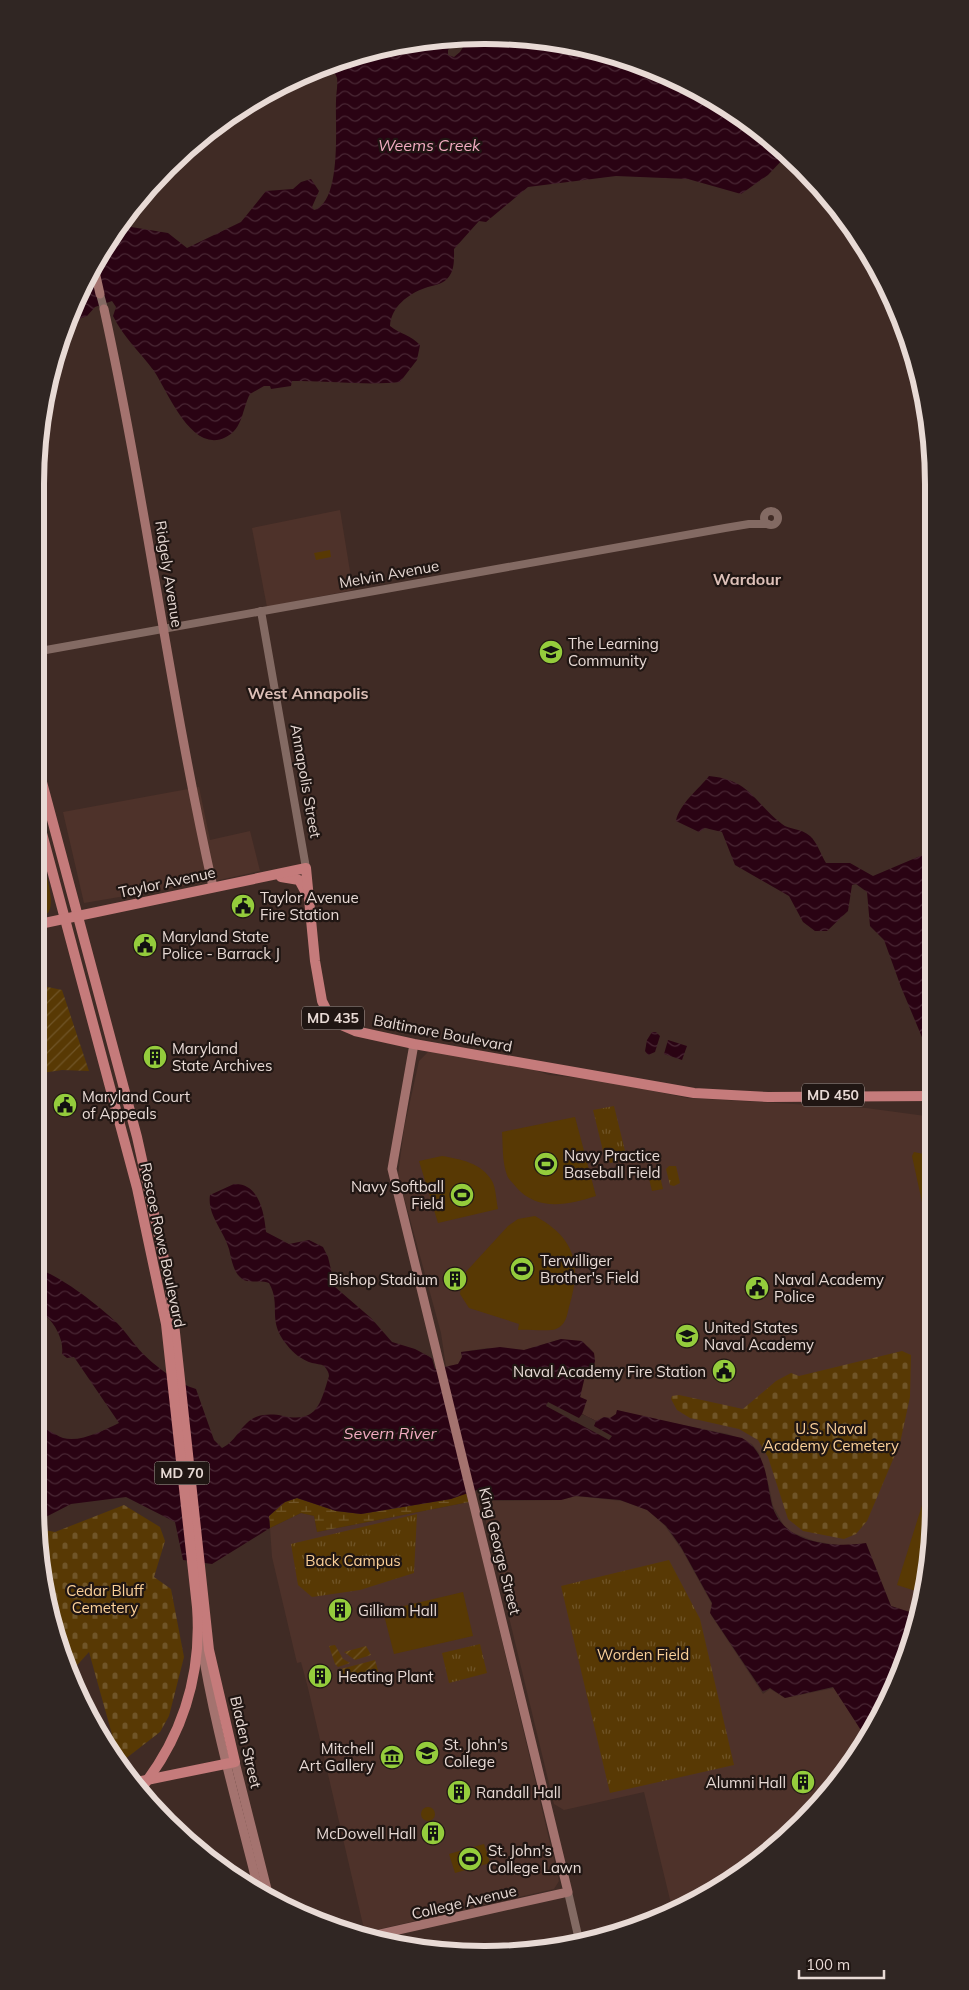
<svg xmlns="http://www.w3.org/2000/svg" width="969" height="1990" viewBox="0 0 969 1990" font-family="Mulish,sans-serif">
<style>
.built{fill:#4e322a}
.grass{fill:#583904}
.wetland{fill:url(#wetland-marsh)}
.cemetery{fill:url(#cemetery-stones)}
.park{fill:url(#park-tufts)}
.garden{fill:url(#garden-furrows)}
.water{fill:url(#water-waves)}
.pier{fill:#402b25}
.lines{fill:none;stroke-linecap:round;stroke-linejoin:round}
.tertiary{stroke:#836a63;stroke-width:8}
.secondary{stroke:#a4736f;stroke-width:9}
.primary{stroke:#c57b7b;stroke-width:10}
.labels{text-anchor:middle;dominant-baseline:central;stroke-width:4.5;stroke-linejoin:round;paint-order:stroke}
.shield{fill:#201613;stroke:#ac9f9b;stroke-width:1}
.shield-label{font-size:14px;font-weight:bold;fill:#e8dad5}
.street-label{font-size:15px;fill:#e8dad5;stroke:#201613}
.poi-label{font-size:15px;fill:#e8dad5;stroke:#201613;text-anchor:start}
.park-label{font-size:15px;fill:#fbd099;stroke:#201613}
.water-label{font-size:16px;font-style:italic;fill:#f2acc1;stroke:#201613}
.neighbourhood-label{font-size:16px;font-weight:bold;fill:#ddc0b8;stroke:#201613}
.rim{fill:none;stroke:#e8dad5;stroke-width:6}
</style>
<defs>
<pattern id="wetland-marsh" width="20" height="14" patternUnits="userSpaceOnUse" patternTransform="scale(1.25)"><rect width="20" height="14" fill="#583904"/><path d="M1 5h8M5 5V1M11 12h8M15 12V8" fill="none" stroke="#705528"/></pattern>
<pattern id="cemetery-stones" width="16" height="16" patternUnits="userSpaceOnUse" patternTransform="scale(1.25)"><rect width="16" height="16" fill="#583904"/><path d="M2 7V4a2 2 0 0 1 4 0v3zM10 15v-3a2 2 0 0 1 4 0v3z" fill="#705528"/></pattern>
<pattern id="park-tufts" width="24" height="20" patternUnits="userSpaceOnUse" patternTransform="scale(1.25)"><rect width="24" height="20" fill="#583904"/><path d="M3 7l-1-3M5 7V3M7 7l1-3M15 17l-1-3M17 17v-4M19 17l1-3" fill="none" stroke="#705528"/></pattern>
<pattern id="garden-furrows" width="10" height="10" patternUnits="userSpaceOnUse" patternTransform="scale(1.25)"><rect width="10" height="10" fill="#583904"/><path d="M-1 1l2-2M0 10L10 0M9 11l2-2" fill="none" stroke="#705528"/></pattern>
<pattern id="water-waves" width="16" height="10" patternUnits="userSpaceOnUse" patternTransform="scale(1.25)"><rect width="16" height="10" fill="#2a0313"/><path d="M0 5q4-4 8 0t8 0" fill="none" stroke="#492734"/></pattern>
</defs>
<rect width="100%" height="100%" fill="#402b25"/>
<!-- built -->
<g class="built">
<polygon points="340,510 353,590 267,607 252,528"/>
<polygon points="199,787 210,840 250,831 260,871 219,880 84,903 63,812"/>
<polygon points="434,1051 526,1067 549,1075 600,1080 687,1098 866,1108 933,1117 934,1506 925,1593 919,1615 891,1606 866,1543 842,1546 814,1541 791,1532 784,1526 773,1506 769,1486 759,1453 752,1444 728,1434 642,1417 617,1410 616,1414 610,1418 604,1417 596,1421 582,1414 585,1408 580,1398 586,1372 595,1361 594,1353 589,1347 561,1339 524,1350 487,1348 461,1352 462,1357 458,1364 446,1367 441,1333 398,1175 404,1129 419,1061 428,1052"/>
<polygon points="575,1496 622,1501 648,1510 665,1526 682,1550 713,1606 711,1615 763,1694 770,1689 785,1698 834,1688 864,1734 822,1802 758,1862 684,1909 673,1912 644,1792 564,1810 554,1804 481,1501 561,1500"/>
<polygon points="469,1502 559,1881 554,1889 367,1932 364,1929 308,1688 301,1662 297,1663 272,1557 270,1528 301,1513 314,1516 317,1532"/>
</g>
<!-- grass -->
<g class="grass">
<path d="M35,836C39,852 58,901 48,913L35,916Z"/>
<path d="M575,1117L596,1196C568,1205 538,1212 516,1187C513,1183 508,1179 507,1175C502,1162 503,1146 502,1132Z"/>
<polygon points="914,1152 933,1156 933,1222 922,1202 912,1156"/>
<path d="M442,1156C460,1159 482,1163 492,1181C496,1188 496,1200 498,1209L438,1223L419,1161Z"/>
<polygon points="658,1168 663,1189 652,1191 647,1170"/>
<path d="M535,1216C575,1238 582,1264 569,1307C567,1315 566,1325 556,1329C549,1332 527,1329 518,1330L519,1324L469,1308L460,1294L463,1275L508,1226L518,1219Z"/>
<polygon points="924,1499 934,1502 925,1594 897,1585"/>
<polygon points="463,1592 473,1636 394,1654 383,1611"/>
<circle cx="428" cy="1814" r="7"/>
<polygon points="484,1844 490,1863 455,1873 449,1854"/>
</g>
<!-- wetland -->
<polygon class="wetland" points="466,1493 469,1502 317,1532 314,1516 301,1513 270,1528 269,1516 285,1502 297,1498 336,1511 361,1514 451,1499"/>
<!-- cemetery -->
<g class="cemetery">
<polygon points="902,1351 911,1355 910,1397 900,1443 867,1521 856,1534 844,1539 803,1531 788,1519 768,1457 758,1440 739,1429 690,1418 677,1410 671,1399 672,1396 679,1395 743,1409 776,1381 791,1373 799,1376"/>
<polygon points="124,1505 160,1527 165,1541 154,1577 171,1589 184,1657 169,1716 160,1732 120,1763 89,1652 71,1672 59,1650 39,1529 55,1532"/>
</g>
<!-- park -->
<g class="park">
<polygon points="330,550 331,557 316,560 314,553"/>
<polygon points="614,1106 627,1159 610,1163 608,1154 604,1155 593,1110"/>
<polygon points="669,1166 676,1166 680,1183 674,1186 670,1185 666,1169"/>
<polygon points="417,1514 414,1573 360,1590 312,1597 298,1585 291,1544"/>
<polygon points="669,1560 700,1619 734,1765 610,1793 561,1586"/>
<polygon points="480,1644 487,1673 449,1683 442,1653"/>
</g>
<!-- garden -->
<g class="garden">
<polygon points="43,986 62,990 89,1071 62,1070 35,1074 35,988"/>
<polygon points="335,1645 343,1659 350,1663 338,1667 335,1664 329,1646"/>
<polygon points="366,1646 371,1655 355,1660 344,1652"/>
<polygon points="375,1660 381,1681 373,1683 370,1672 339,1678 337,1670"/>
</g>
<!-- water -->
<g class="water">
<path d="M485,35L572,44L657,69L758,128L786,156L768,175L741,194L688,179L616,176L528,187L486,222L479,221L454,249C454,259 455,271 447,279C441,285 433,285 425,288C408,294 391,307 390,326C400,334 411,335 420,345L417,360L400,382C364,386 328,380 292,381L291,386L271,389L270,386H264L250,394C242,409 243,429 226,437C192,455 168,392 154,371C140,352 123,337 113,316L116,307L112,301L95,307L87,316L74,321L61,340L69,312L111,235L119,225L168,233L187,248L241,222L266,191L293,189L301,182L311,179L319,191L312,207L314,210C342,201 335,126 336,101C336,94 338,85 337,78C335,73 332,68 329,64L397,44L459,38L448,50V55L454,57L460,52L470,36Z"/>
<path d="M709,776C751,780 753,802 782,824C789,830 801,828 810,836C817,842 821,855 826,863H850L873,876L932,851V1046L924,1042L901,987L884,940L870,926L867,892L856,884L852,885L848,911L827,931H815L803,922L789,896L735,865L722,832L705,828L699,832L676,821C679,804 699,789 709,776Z"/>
<polygon points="652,1032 656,1032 660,1036 655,1052 648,1055 645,1051 647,1040"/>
<polygon points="668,1040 687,1046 682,1060 664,1054"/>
<path d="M234,1184C259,1183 264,1212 266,1232L289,1244L309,1240L323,1247L328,1257L335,1287L371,1318L392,1342L415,1349L432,1358L435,1369L458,1364L462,1357L461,1352L500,1347L524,1350L561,1339L582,1341L594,1353L595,1361L592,1373L586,1372L580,1397L587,1400L582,1414L596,1421L604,1417L610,1418L616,1414L617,1410L742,1438C767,1452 766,1480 772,1505C783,1544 833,1548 866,1543L891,1606L919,1615L900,1678L864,1735L833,1687L785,1698L770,1688L763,1692L710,1613L712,1603L681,1547L666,1526L647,1510L620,1500L576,1496L561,1500H494L477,1490L451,1499L361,1514L336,1511L297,1498L285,1502L269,1516L270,1528L212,1564L183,1560L175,1522L126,1497L71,1504L38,1521L35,1505V1425C46,1427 53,1434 63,1438C80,1443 104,1430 119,1423L74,1357L67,1358L62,1354C64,1341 56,1325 46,1316L45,1305L35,1300V1268C60,1275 98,1305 117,1323C125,1331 130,1339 137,1347C149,1362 178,1384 196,1389L214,1440L222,1448C237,1441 241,1423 256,1417C264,1414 274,1414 283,1416C317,1423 320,1405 329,1376C329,1373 327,1369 324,1366C321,1364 316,1364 312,1363C302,1360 293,1353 287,1345C266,1320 282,1306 269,1283C260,1279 247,1285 240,1277C233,1271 231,1257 229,1249C224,1231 207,1215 210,1195Z"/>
</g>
<!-- pier -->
<polygon class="pier" points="548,1402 579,1418 582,1414 596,1421 594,1426 612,1436 609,1440 546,1406"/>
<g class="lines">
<!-- tertiary -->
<g class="tertiary">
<polyline points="100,294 104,309"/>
<circle cx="771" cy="518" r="7"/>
<polyline points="261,611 306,868"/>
<polyline points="35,653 46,650 725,528 749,524 768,524"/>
<polyline points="568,1892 579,1940"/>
</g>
<!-- secondary -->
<g class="secondary">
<polyline points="94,267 100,294"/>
<path d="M104,309C146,501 170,696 213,887"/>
<path d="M200,1636C213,1723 238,1807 259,1892"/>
<polyline points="235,1762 269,1897"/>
<polyline points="367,1937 568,1892 392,1169 414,1044"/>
</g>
<!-- primary -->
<g class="primary">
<polyline points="35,756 137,1137 170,1286 209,1650 235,1762 132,1783"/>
<path d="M35,807L137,1188L166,1324L197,1607C202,1675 182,1737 140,1790"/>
<polyline points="281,877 299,880 306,893"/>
<polyline points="35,925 306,868 315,961 322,1001 329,1015 341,1025 355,1031 414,1044 694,1093 768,1097 933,1096"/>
</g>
</g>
<!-- icons -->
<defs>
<g id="school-disc" transform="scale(1.25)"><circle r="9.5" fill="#94cc3c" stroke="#201613"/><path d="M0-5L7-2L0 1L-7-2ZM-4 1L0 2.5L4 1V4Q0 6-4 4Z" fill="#111"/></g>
<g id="civic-disc" transform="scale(1.25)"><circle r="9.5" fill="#94cc3c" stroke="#201613"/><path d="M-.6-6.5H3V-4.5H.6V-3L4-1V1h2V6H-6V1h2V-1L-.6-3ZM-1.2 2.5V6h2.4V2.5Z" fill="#111"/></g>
<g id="building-disc" transform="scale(1.25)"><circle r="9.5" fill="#94cc3c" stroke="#201613"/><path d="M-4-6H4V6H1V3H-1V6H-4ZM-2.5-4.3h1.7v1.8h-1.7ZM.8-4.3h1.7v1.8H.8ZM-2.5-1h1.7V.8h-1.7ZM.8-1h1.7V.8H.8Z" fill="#111"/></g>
<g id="stadium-disc" transform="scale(1.25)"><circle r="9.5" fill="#94cc3c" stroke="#201613"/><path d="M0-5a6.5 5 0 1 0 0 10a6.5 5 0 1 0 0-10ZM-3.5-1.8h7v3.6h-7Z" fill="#111"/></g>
<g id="university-disc" transform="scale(1.25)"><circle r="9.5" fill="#94cc3c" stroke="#201613"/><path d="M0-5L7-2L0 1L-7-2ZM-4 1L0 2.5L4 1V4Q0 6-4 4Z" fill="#111"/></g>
<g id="museum-disc" transform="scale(1.25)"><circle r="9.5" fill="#94cc3c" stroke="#201613"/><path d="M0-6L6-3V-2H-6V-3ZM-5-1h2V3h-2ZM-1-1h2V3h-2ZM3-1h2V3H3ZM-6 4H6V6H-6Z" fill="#111"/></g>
</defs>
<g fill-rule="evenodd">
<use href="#school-disc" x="551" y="652"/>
<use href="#civic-disc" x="243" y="906"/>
<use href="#civic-disc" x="145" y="945"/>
<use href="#building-disc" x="155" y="1057"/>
<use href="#civic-disc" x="65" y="1105"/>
<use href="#stadium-disc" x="546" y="1164"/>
<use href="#stadium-disc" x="462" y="1195"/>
<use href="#stadium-disc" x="522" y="1269"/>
<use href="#building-disc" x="455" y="1279"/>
<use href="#civic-disc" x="757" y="1288"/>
<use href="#university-disc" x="687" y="1336"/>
<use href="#civic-disc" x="724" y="1371"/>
<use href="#building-disc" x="340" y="1610"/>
<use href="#building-disc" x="320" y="1676"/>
<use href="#university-disc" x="427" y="1753"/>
<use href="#museum-disc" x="392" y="1757"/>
<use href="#building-disc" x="803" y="1782"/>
<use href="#building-disc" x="459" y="1792"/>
<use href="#building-disc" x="433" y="1833"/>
<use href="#stadium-disc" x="470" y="1859"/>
</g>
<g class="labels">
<!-- shield labels -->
<g class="shield">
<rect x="302" y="1006.5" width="62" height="23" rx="4"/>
<rect x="802" y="1083.5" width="62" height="23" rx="4"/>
<rect x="154.5" y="1461.5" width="55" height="23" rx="4"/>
</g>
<g class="shield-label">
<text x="333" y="1018">MD 435</text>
<text x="833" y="1095">MD 450</text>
<text x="182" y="1473">MD 70</text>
</g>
<!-- street labels -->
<g class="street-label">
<text transform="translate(169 574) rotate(81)">Ridgely Avenue</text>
<text transform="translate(389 574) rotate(-10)">Melvin Avenue</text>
<text transform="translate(306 781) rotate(80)">Annapolis Street</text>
<text transform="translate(167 882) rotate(-12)">Taylor Avenue</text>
<text transform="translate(443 1033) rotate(11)">Baltimore Boulevard</text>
<text transform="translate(163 1245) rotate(78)">Roscoe Rowe Boulevard</text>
<text transform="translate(500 1551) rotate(76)">King George Street</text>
<text transform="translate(246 1742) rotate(77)">Bladen Street</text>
<text transform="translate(464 1902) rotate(-13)">College Avenue</text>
</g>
<!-- poi labels -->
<g class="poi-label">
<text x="568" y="643">The Learning<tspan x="568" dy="17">Community</tspan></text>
<text x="260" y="897">Taylor Avenue<tspan x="260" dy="17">Fire Station</tspan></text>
<text x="162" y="936">Maryland State<tspan x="162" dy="17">Police - Barrack J</tspan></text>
<text x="172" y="1048">Maryland<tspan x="172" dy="17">State Archives</tspan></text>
<text x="82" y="1096">Maryland Court<tspan x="82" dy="17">of Appeals</tspan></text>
<text x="564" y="1155">Navy Practice<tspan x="564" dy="17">Baseball Field</tspan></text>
<text x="444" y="1186" text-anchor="end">Navy Softball<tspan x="444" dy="17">Field</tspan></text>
<text x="540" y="1260">Terwilliger<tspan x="540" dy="17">Brother's Field</tspan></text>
<text x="438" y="1279" text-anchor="end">Bishop Stadium</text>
<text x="774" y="1279">Naval Academy<tspan x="774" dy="17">Police</tspan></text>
<text x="704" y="1327">United States<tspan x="704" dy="17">Naval Academy</tspan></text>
<text x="706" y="1371" text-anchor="end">Naval Academy Fire Station</text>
<text x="358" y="1610">Gilliam Hall</text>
<text x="338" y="1676">Heating Plant</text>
<text x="444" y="1744">St. John's<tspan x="444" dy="17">College</tspan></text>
<text x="374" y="1748" text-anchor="end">Mitchell<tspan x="374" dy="17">Art Gallery</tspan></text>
<text x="786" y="1782" text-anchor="end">Alumni Hall</text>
<text x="476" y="1792">Randall Hall</text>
<text x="416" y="1833" text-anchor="end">McDowell Hall</text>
<text x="488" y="1850">St. John's<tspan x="488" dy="17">College Lawn</tspan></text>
</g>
<!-- park labels -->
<g class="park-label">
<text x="831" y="1428">U.S. Naval<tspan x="831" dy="17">Academy Cemetery</tspan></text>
<text x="353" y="1560">Back Campus</text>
<text x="105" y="1590">Cedar Bluff<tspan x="105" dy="17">Cemetery</tspan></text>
<text x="643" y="1654">Worden Field</text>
</g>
<!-- water labels -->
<g class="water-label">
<text x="429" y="145">Weems Creek</text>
<text x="390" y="1433">Severn River</text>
</g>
<!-- neighbourhood labels -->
<g class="neighbourhood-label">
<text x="747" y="579">Wardour</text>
<text x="308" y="693">West Annapolis</text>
</g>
</g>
<!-- crop -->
<path d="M0 0H969V1990H0ZM484 44H485A440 440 0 0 1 925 484V1506A440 440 0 0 1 485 1946H484A440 440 0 0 1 44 1506V484A440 440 0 0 1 484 44Z" fill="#302623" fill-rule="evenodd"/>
<path class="rim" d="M484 44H485A440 440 0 0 1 925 484V1506A440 440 0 0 1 485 1946H484A440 440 0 0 1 44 1506V484A440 440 0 0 1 484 44Z"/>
<!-- scale -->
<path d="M799 1970v8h85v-8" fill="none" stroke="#e8dad5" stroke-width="2.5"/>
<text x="806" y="1970" font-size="15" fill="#e8dad5" stroke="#201613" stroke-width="4" paint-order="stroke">100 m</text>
</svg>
